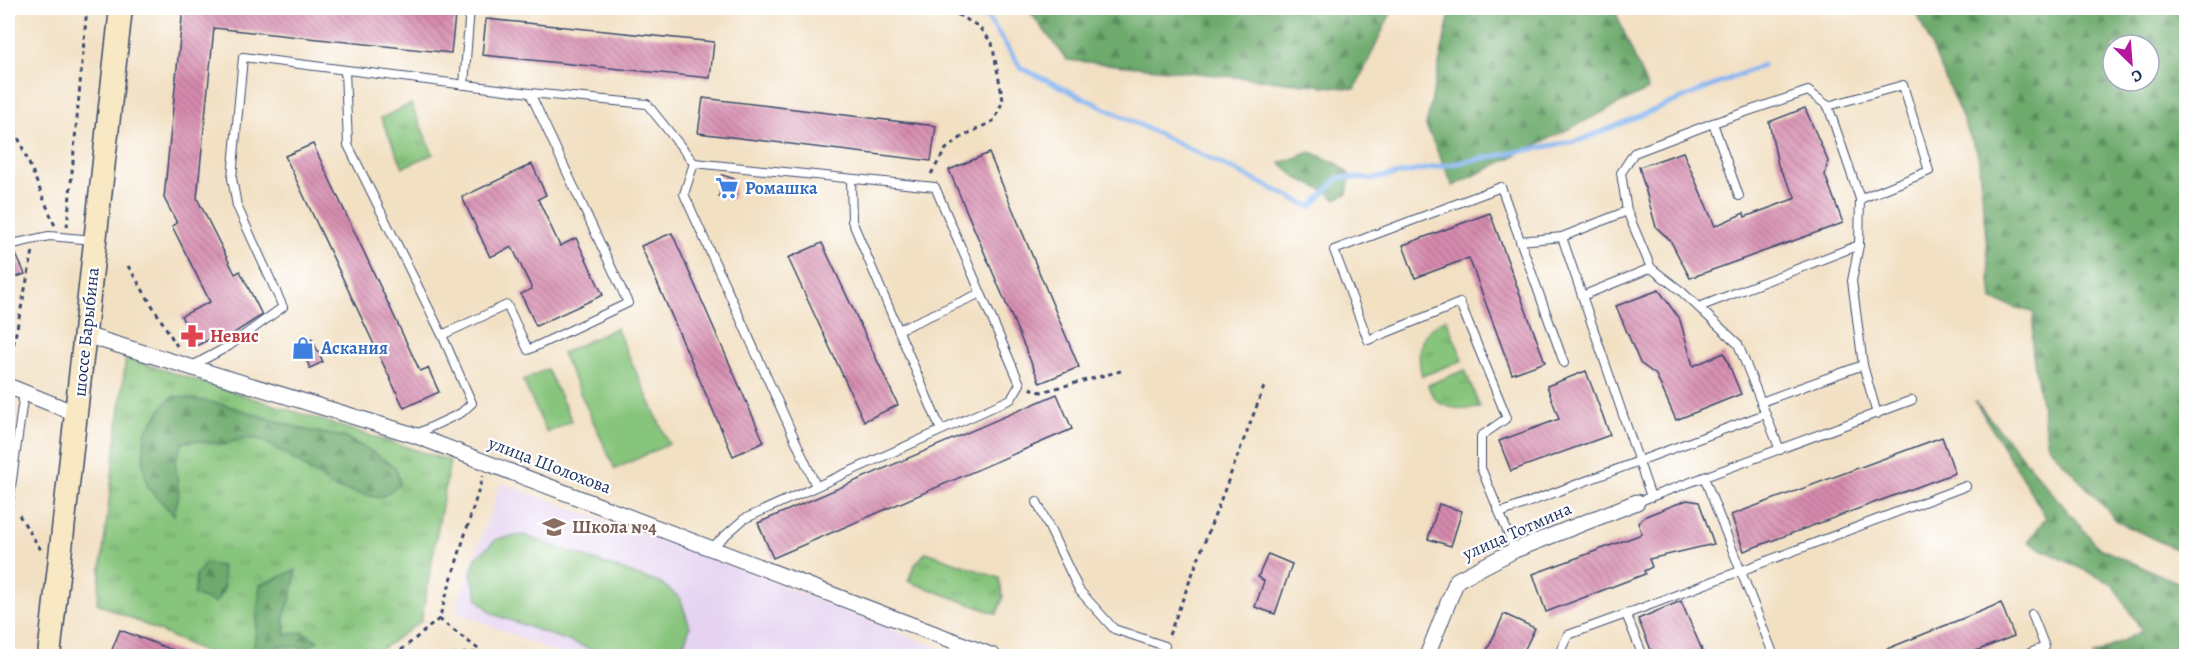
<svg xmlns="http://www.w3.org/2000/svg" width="2194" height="664" viewBox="0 0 2194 664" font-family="Alegreya,serif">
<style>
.built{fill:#e5d3f1}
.grass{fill:url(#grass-tufts);stroke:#517a6d;stroke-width:1.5}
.forest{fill:url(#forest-firs);stroke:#446c65;stroke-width:1.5;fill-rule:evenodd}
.pitch{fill:#87c57c;stroke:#517a6d;stroke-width:1.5}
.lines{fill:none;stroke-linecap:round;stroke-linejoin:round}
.stream{stroke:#86b6f1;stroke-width:5}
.building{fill:url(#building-back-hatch)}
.service-casing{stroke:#3b4a6d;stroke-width:10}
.minor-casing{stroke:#3b4a6d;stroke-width:17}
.secondary-casing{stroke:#3b4a6d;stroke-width:25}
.path{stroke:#3b4a6d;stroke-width:3;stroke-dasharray:4.5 4.5;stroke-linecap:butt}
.service{stroke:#fff;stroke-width:8}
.minor{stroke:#fff;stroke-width:15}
.secondary{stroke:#f8e8c3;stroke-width:22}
.labels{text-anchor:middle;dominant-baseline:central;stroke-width:4.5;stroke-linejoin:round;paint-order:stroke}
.shop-label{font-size:18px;font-weight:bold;fill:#366cbe;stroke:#fff;text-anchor:start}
.street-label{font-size:18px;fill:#1b2f5e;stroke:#fff}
.health-label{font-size:18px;font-weight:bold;fill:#be3a42;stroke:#fff;text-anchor:start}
.education-label{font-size:18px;font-weight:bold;fill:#785e54;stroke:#fff;text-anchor:start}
</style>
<defs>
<pattern id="grass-tufts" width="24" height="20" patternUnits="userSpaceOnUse" patternTransform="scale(1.5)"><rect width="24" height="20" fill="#87c57c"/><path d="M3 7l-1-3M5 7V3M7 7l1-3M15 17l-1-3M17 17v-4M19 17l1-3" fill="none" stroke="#6ea069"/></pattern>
<pattern id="forest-firs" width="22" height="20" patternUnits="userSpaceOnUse" patternTransform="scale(1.5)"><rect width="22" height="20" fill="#6daa6c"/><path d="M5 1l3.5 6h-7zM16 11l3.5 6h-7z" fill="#598b5c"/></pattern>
<pattern id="building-back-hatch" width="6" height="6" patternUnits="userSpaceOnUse" patternTransform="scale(1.5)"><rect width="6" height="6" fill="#d68aad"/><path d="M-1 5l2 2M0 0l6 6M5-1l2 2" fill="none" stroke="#ad7190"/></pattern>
</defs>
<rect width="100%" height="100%" fill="#fff"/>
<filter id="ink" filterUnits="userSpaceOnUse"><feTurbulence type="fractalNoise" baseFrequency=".0167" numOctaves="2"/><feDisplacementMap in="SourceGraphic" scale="12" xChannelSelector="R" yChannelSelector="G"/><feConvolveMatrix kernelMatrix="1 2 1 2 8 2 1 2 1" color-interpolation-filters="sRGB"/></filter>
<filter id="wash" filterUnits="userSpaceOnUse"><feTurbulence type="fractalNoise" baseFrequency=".008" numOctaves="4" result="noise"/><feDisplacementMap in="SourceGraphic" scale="24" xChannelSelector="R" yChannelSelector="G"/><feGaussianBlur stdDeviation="1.35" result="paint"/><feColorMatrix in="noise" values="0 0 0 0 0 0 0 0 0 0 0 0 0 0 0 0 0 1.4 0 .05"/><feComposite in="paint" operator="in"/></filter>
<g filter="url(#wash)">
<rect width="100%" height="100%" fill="#f2e0c3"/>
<!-- built -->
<polygon class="built" points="501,483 746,571 958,656 564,656 455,611"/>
<!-- grass -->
<g class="grass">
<polygon points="8,8 14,8 9,69 8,65"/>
<polygon points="411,104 433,154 403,167 381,118"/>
<path d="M1446,319L1463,360L1422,376C1415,350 1420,330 1446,319Z"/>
<polygon points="126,358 450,461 421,621 372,656 214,656 97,603"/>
<path d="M1465,370L1480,408C1458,410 1435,410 1428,385Z"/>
<polygon points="926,552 999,578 1003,597 997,614 908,581 914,566"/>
</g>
<!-- forest -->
<g class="forest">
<polygon points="1027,8 1393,8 1355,89 1067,60"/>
<polygon points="1451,8 1614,8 1648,90 1453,186 1426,126"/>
<path d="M1915,8H2186V554L2118,522L2048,446L2032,349L2034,313L1992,300L1978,155ZM2113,45H2149V81H2113Z"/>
<polygon points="1311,152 1338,164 1350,175 1347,194 1335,199 1327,192 1297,178 1280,163"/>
<polygon points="173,396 222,404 305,430 344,437 371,451 396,468 400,484 380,498 335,488 286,454 261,440 243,438 224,445 199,441 183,442 175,462 179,493 174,515 148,488 143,464 145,433 164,405"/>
<polygon points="1975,401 2099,548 2186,586 2186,656 2092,656 2142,631 2112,584 2028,542 2046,517"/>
<polygon points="206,564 222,566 224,589 215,603 194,595 196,574"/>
<polygon points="296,570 292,595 284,617 286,635 303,632 318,641 309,647 277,646 276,656 256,656 254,647 260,585"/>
</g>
<!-- pitch -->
<g class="pitch">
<polygon points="616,328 669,444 615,469 562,353"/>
<polygon points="547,369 572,421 547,433 523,380"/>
<polygon points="523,535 662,584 680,598 690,627 681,652 674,656 610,656 493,614 478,599 471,574 476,558 497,539"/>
</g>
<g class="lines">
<!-- stream -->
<polyline class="stream" points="987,16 1021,68 1311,207 1339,177 1372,179 1581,140 1763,65"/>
</g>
<g id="blocks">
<!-- building -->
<g class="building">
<polygon points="183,8 370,8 455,16 451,53 214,28 197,198 235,274 240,271 262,315 225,339 222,333 196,346 181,316 210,302 172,226 177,223 164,198"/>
<polygon points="486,19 714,42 710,78 482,55"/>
<polygon points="703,98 936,126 931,161 698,133"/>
<polygon points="1805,108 1828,161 1825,175 1843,223 1690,278 1670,240 1656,227 1639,167 1683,152 1715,226 1744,213 1745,217 1796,198 1778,165 1769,122"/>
<polygon points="313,144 420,371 428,368 439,392 404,408 285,156"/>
<polygon points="989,153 1079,367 1040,383 949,170"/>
<polygon points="532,164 546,195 538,199 560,246 576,238 603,295 536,326 521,294 532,289 512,247 490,257 462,197"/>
<polygon points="722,175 735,179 733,199 719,197"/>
<polygon points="1490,213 1545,362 1512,374 1469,258 1415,278 1403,245"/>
<polygon points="672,233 764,442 733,456 641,246"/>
<polygon points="822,243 898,405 864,421 788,258"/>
<polygon points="14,250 25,274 8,280 8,251"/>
<polygon points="1659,290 1680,320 1693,366 1724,353 1741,394 1676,420 1656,375 1640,363 1616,306"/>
<polygon points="312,339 323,362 310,368 300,345"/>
<polygon points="1586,371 1610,435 1511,471 1499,441 1559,419 1547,386"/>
<polygon points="1057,394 1072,429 773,558 758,523"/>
<polygon points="1942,437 1955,473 1744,551 1731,515"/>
<polygon points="1687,500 1699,502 1714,544 1649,559 1652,567 1644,571 1645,574 1546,612 1533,574 1642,534 1638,523 1646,516"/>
<polygon points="1439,504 1462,511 1451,546 1428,539"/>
<polygon points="1268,554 1292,564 1275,614 1255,607 1264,581 1258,577"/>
<polygon points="1681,601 1705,657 1654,657 1638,619"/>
<polygon points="2001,603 2014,636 1961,657 1867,657"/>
<polygon points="1504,614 1535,628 1521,657 1484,657"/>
<polygon points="120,630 186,655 186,657 109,657"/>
</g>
</g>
</g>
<g filter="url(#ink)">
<use href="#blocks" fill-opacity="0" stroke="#3b4a6d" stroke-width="1.5"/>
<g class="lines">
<!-- service casing -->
<g class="service-casing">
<g id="service">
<polyline points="345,70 348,145 442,335"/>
<polyline points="464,85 470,8"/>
<polyline points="1828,106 1860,199"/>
<polyline points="1713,123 1808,91 1828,106 1903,85 1929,171 1860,199 1859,245 1852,281 1863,365 1877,414"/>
<polyline points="694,163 684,194 816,486"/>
<polyline points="851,179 852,221 941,430"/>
<polyline points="1627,211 1621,173 1634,153 1713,123 1739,196"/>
<polyline points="1562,237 1651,497"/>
<polyline points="1520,241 1562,237 1627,211 1651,268 1582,296"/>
<polyline points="8,245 49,236 94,240"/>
<polyline points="1651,268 1681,291 1738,344 1780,450"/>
<polyline points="1699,307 1859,245"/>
<polyline points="898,330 981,293"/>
<polyline points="192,366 229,346 283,307 237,206 232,178 243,57 530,93 647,104 694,163 935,187 1020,384 1011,399 744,519 711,548"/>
<polyline points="1761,402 1863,365"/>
<polyline points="414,435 461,413 472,403 442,335 507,305 528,350 628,303 530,93"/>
<polyline points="1704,477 1774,656"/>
<polyline points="1037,502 1079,590 1114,629 1165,646"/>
<polyline points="1637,502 1912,400"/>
<polyline points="8,509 24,392"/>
<polyline points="1500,513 1765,414"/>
<polyline points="1515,550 1481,468 1481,436 1507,418 1460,303 1368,340 1334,250 1501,187 1564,363"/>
<polyline points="1558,656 1568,635 1626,614"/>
<polyline points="1643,656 1626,614 1966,486"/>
<polyline points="2022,656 2045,647 2032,614"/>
</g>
</g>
<!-- minor casing -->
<g class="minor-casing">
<g id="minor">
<polyline points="85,335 414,435 993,656"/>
<polyline points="8,386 77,414"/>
<polyline points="1427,656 1457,580 1515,550 1637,502"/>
</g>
</g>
<!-- secondary casing -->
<g class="secondary-casing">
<polyline id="secondary" points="49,656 121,8"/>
</g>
<!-- path -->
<g class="path">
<polyline points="8,113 55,226"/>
<polyline points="931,174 946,149 962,137 995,120 1003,100 992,43 978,26 946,8"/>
<polyline points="67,227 87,8"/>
<polyline points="128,266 177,346"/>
<polyline points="8,371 33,251"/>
<polyline points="1030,388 1041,392 1121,371"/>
<polyline points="19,515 41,550"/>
<polyline points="439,619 482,652 484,656"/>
<polyline points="1169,635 1264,387"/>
<polyline points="394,656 439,619 483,476"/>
<polyline points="435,656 481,652"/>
</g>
<!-- service -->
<use href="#service" class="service"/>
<!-- minor -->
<use href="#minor" class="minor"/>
<!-- secondary -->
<use href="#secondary" class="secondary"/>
</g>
</g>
<!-- icons -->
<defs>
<g id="supermarket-bare" transform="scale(1.8)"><path d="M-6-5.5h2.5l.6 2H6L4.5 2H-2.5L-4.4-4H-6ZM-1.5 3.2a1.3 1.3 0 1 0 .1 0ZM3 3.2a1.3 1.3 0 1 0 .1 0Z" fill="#3f7fe0" stroke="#fff" stroke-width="2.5" paint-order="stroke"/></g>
<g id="pharmacy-bare" transform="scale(1.8)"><path d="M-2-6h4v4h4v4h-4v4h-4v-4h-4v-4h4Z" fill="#e0444e" stroke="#fff" stroke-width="2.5" paint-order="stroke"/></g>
<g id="shop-bare" transform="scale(1.8)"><path d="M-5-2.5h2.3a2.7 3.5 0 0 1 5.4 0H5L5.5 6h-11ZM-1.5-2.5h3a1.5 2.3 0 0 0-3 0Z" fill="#3f7fe0" stroke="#fff" stroke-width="2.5" paint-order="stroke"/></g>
<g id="school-bare" transform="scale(1.8)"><path d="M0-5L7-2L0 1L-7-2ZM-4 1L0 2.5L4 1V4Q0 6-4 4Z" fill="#8d6e63" stroke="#fff" stroke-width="2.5" paint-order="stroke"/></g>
</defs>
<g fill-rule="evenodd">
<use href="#supermarket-bare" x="727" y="188"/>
<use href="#pharmacy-bare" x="192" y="336"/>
<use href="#shop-bare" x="303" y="348"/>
<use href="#school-bare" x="554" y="527"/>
</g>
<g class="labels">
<!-- shop labels -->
<g class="shop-label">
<text x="745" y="188">Ромашка</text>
<text x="321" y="348">Аскания</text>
</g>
<!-- street labels -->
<g class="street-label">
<text transform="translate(86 332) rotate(-84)">шоссе Барыбина</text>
<text transform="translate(550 465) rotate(21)">улица Шолохова</text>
<text transform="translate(1517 531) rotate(-24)">улица Тотмина</text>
</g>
<!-- health labels -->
<g class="health-label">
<text x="210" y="336">Невис</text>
</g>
<!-- education labels -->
<g class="education-label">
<text x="572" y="527">Школа №4</text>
</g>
</g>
<!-- margin -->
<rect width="2194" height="664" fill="none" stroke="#fff" stroke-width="30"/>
<!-- north arrow -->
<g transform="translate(2131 63) rotate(155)"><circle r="28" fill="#ffffff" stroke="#a4acbf" stroke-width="1.5"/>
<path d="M0-4.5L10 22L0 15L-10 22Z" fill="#b5179e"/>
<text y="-9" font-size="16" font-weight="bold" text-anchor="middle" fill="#1b2f5e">С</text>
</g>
</svg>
